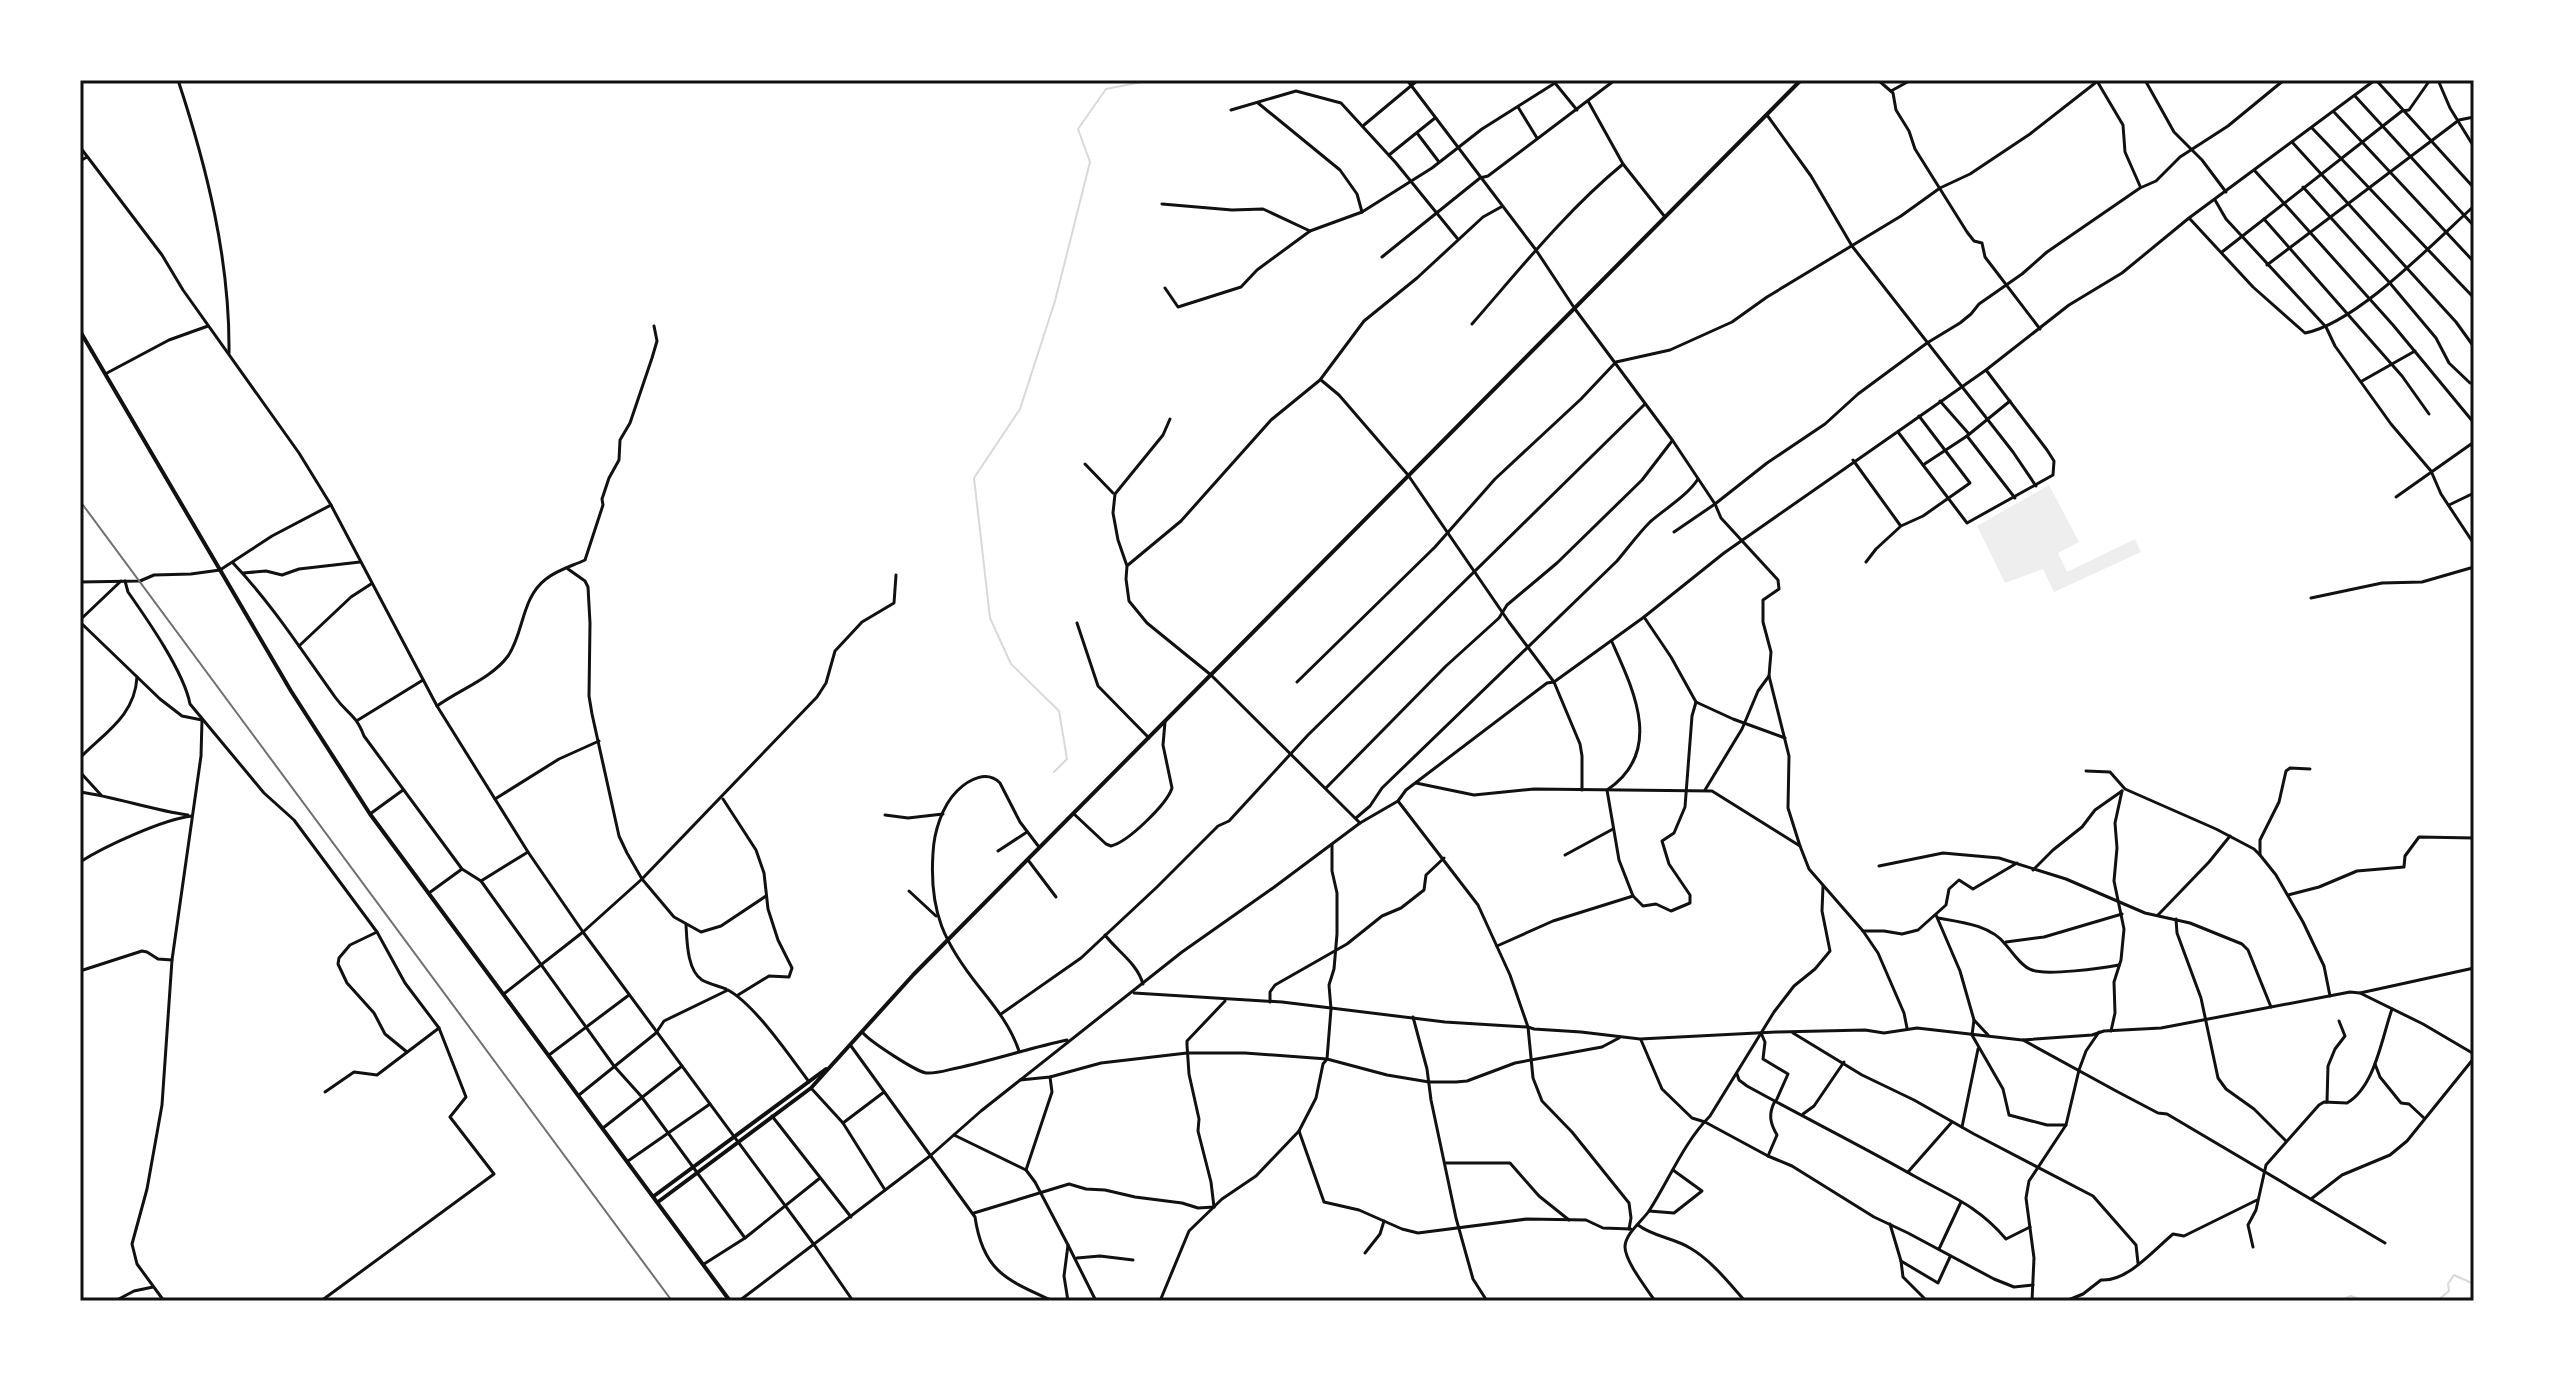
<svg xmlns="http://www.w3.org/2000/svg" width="2554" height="1381" viewBox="0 0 2554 1381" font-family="Raleway,sans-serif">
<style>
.green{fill:#eee}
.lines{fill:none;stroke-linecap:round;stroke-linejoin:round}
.stream{stroke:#d9d9d9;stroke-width:2}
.minor{stroke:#111;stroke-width:3}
.primary{stroke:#111;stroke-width:4}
.rail{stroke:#707070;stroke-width:2}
.neatline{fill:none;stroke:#111;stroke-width:3}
</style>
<rect width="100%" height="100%" fill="#fff"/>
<!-- green -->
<polygon class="green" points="2049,485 2079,542 2058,553 2067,572 2135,539 2141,552 2054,592 2043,569 2005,583 1977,526"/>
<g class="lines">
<!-- stream -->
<g class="stream">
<polyline points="1054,772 1067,759 1059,711 1011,664 990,618 974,478 1020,409 1055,301 1090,162 1078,129 1106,89 1152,80"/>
<polyline points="2339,1301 2351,1296 2364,1301"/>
<polyline points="2437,1301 2449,1291 2448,1284 2454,1275 2474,1284"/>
</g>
<!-- minor -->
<g class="minor">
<path d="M178,80C207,168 230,260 229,353"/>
<polyline points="1407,80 1536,250 1575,309 1673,441 1715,504 1721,518 1778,580 1779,589 1763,600 1763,622 1771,652 1769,676 1789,756 1788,808 1800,846"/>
<polyline points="1878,80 1893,93 1896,110 1909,131 1915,149 1967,232 1974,241 1982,243 1985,257 2040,329"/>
<polyline points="2145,80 2174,132 2202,160 2226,192"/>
<polyline points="2376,80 2474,188"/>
<polyline points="2438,80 2450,108 2474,147"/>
<polyline points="2097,81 2123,125 2125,152 2140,186"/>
<polyline points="1891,91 1911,80"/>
<polyline points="2355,96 2474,226"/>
<polyline points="1588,101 1623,164 1665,217"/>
<polyline points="1258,103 1340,170 1357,194 1362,212"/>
<polyline points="1518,107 1537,138"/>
<polyline points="1231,110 1296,91 1341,103 1396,163 1457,238"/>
<polyline points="2334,112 2474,262"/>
<polyline points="1767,115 1811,176 1852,246 2013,452 2036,486"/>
<polyline points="1364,125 1418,80"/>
<polyline points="2312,128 2474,298"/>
<polyline points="1417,133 1439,162"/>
<polyline points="2292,142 2456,322 2474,347"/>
<polyline points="80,147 162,255 183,290 299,453 331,505 437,706 528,852 583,932 815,1246 853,1301"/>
<polyline points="1389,155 1435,118"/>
<polyline points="80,161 87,157"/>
<polyline points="2255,171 2393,325 2474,423"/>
<polyline points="2303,187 2389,282 2436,338 2449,363 2470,383 2474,383"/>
<polyline points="2215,200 2226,219 2326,327 2335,346 2391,424 2431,471 2441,494 2474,544"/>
<polyline points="1162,204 1232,210 1263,209 1310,231"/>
<path d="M2190,219L2253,287L2305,333C2357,323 2433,243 2474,206"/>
<polyline points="2264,219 2402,376 2429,414"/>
<polyline points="2222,252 2402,111 2409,110 2430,80"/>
<polyline points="1382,257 1480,178 1488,176 1615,80"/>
<polyline points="2267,265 2459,120 2474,117"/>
<polyline points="1165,288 1178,307 1241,287 1257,270 1310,231 1362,212 1432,168 1482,129 1555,83 1577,110"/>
<path d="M1472,324C1520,269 1566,211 1623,164"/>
<polyline points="107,373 169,340 208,326"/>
<polyline points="1321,380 1339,395 1408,475 1509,622 1554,682 1580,744 1582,756 1582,790"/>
<polyline points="2362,381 2415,351"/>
<polyline points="1940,401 1969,434"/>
<polyline points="1170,419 1163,435 1115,494 1113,513 1118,540 1127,566 1126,579 1129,601 1147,623 1211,675 1360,823"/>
<polyline points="1898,432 1967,523 2053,475 2054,461 2047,450 1986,370"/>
<polyline points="1967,436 2015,498"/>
<polyline points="1853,460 1900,525"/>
<polyline points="1085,464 1113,493"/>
<polyline points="1923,465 1967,436 2010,401"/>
<polyline points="2396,497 2474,442"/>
<polyline points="2449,505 2474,493"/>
<polyline points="1674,532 1715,504 1767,463 1825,424 1858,394 1927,343 1960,323 1971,314 1979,304 2022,274 2047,252 2140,188 2156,181 2180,157 2228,126 2284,80"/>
<polyline points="1866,562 1876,549 1901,526 1923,516 1970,483 1919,416"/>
<path d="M233,563C272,604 302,651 335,697C348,715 355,713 364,736L462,869L481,881L614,1066L641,1096L745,1238"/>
<polyline points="1128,565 1181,521 1271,420 1320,380 1364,321 1417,278 1483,217 1501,207"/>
<polyline points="568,569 585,581 588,587 590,623 589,696 592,714 619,836 627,853 642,879 674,917 701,932 721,926 766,896"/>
<polyline points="243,573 266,571 282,575 299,569 360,562"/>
<path d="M125,581L128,592C147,619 184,672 190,704L264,793L294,820L377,932L405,983L439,1028L466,1097L450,1117L494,1174L321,1301"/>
<polyline points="80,582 140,581 154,575 191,574 220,570 272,536 331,505"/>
<polyline points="2311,598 2382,583 2422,582 2474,567"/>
<polyline points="80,620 121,581"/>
<polyline points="80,622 160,699 182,716 202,720"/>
<polyline points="1077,623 1098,686 1149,738"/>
<polyline points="299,646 351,597 371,584"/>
<polyline points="1297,682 1435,547 1495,479 1581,399 1616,362 1670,350 1732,322 1767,297 1901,216 1940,188 1970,174 2030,134 2099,80"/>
<polyline points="1696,702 1733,719 1785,738"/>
<path d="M437,706C459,690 492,678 508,656C524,633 521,598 546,579C557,570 572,566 585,560L603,505L602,499L609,478L619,460L620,440L630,423L652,358L657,341L654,326"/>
<polyline points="358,720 423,680"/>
<path d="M80,758C104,733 135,716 137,677"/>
<polyline points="2086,771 2110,772 2125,789 2216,829 2254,849 2260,855 2276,875 2303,922 2324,966 2330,996"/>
<polyline points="80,772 101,795"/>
<polyline points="1416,783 1474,795 1534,789 1712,791 1800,846 1809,869 1863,931 1878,953 1904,1013 1907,1028"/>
<polyline points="1326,788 1446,666 1499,618 1507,605 1557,563 1642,480 1672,441"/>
<polyline points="1705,790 1742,729 1758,691 1769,676"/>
<path d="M80,792C117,797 151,810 188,815"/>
<polyline points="495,799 559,759 599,741"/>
<polyline points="723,799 756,850 764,873 768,909 778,940 792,968 789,977 769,976 738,995"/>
<polyline points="1398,801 1478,905 1510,975 1528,1027 1533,1078 1542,1101 1572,1132 1629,1203 1631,1218 1629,1229"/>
<polyline points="370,814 403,790"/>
<path d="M1074,814L1106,844L1111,846C1128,842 1167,804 1172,788L1163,745L1165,722"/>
<polyline points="885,815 908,818 943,814"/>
<path d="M1356,818L1370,806L1382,788L1617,561C1628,548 1638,534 1650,522C1666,508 1687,496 1698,479"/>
<polyline points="998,851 1027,832"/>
<polyline points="1565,855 1613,829"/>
<polyline points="2260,855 2260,840 2279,802 2286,771 2290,768 2310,769"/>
<polyline points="1028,860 1056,897"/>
<path d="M80,862C105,846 164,819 192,816"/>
<polyline points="1879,866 1943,853 1999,858 2066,879 2145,913 2190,923 2242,944 2248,950 2271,1007"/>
<polyline points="2033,870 2053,850 2082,827 2095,810 2122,791"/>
<polyline points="481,881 528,852"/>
<polyline points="909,891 936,916"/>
<polyline points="429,893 462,869"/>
<polyline points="2288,895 2319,887 2357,871 2404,867 2405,856 2419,837 2474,838"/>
<polyline points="1633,896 1643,906 1656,904 1671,911 1690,903 1690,895 1669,864 1662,841 1674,833 1685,807 1692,716 1696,702 1671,657 1644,617"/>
<polyline points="1936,915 1960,971 1974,1020 1972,1035 2003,1089 2009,1115 2047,1125 2066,1125"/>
<polyline points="2158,915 2209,862 2230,836"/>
<path d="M1938,918C1961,922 1991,925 2006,945C2012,952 2022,967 2032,970C2046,976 2103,968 2119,965"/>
<polyline points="2176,919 2177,933 2201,998 2218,1078 2226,1089 2254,1109 2286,1141"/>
<path d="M686,925C687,941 687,970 702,980C709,984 719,986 726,989"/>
<polyline points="1863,931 1884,931 1902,934 1918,930 1946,905 1949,889 1959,880 1973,889 2017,863"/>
<polyline points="377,932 350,945 339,958 338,964 347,983 374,1013 385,1034 407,1052"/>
<path d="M1105,935C1118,952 1137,963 1143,984"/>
<polyline points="2006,942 2044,937 2122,914"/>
<path d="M1497,946L1553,921L1633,896L1619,860L1607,790C1664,752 1634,691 1612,642"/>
<polyline points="80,971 142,951 147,952 158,959 172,960"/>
<polyline points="505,993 583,932 642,879 817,697 826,683 835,651 862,622 894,603 896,575"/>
<polyline points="1134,993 1282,1002 1445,1022 1528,1027 1534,1029 1581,1032 1640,1039 1776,1032 1865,1030 1884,1033 1917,1028 2022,1040 2092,1035 2104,1031 2161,1028 2350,992 2360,993 2474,968"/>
<polyline points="2360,993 2423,1024 2474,1054"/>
<polyline points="1270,1002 1270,992 1275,985 1347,944 1382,916 1401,908 1424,890 1426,875 1444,858"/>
<polyline points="1001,1014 1081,958 1157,887 1218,826 1229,821 1308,735 1645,404"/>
<polyline points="1413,1017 1427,1069 1431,1100 1456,1218 1473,1279 1487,1301"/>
<polyline points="1974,1020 1988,1035"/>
<polyline points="2111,1031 2115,1013 2114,982 2121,960 2124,929 2114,881 2117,848 2115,823 2122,791"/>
<path d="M863,1033C871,1042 915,1071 926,1073C936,1074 947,1070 957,1068C994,1060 1030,1048 1067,1040"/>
<polyline points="1761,1033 1765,1042 1763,1059 1788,1074 1776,1101"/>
<polyline points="1793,1033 1862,1075 1914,1100 1974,1134 2093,1196 2136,1245 2138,1263"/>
<polyline points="1641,1040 1662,1089 1692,1118 1705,1122 1768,1156 1792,1166 1874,1217 1908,1233 1994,1279 2014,1287 2033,1285"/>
<polyline points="2023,1040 2118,1092 2158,1113 2167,1114 2385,1243"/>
<path d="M851,1046L975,1217C983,1272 1007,1280 1053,1301"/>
<path d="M1019,1051C1011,1027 996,1008 980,988C944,943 929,912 933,853C934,832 942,806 957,791C969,779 987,770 1000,783L1020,822L1039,847"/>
<polyline points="549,1055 629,995"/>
<polyline points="2375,1064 2380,1077 2401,1103 2409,1104 2424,1118"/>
<path d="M1737,1074L1739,1080L1747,1086C1803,1117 1860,1145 1916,1177C1952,1197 1978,1206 2006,1239L2030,1227"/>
<polyline points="1020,1080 1050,1077 1101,1063 1187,1053 1245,1053 1327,1059 1387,1075 1429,1082 1456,1082 1467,1081 1515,1063 1602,1047 1619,1038"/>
<polyline points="811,1088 843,1123 885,1190"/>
<polyline points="325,1092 354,1072 377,1075 439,1028"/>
<path d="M579,1095L656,1033L664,1021L728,990C754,1004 790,1056 809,1082"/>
<polyline points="2327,1102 2328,1066 2335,1049 2345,1036 2339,1021"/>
<polyline points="1803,1114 1814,1106 1844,1062"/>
<polyline points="772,1116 851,1217"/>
<polyline points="843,1123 884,1092"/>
<polyline points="1962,1127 1978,1049"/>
<polyline points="603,1128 682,1066"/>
<polyline points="1299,1131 1324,1202 1359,1210 1402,1229 1418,1233 1527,1219 1586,1220 1603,1228 1631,1229"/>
<polyline points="954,1135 1026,1170 1035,1182 1068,1245 1064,1276 1068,1301"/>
<path d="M1768,1156L1777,1135C1770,1123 1768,1114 1775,1101"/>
<polyline points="628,1161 710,1104"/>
<polyline points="1446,1163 1510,1163 1539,1196 1569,1220"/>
<polyline points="1026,1170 1052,1092 1050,1077"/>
<polyline points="1908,1172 1952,1122"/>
<polyline points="2311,1199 2342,1175 2390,1155 2407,1141 2474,1058"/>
<polyline points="1214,1207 1211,1182 1198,1131 1199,1119 1189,1074 1187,1045 1187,1041 1225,1001"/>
<polyline points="1649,1211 1674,1213 1702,1191 1673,1170"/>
<polyline points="974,1213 1069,1184 1086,1189 1105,1190 1135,1197 1182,1203 1198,1208 1214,1207"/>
<polyline points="1890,1224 1901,1261 1903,1277 1927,1301"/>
<path d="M1638,1225C1654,1237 1674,1238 1690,1248C1711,1260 1729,1283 1745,1301"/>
<polyline points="1068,1245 1096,1301"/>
<polyline points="2474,1246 2474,1245"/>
<path d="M2253,1247L2248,1225L2256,1210L2266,1165L2319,1105L2324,1102L2347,1103C2375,1087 2382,1037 2392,1009"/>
<polyline points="1939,1249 1961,1202"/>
<polyline points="1365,1253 1380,1234 1384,1221"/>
<polyline points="1077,1258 1100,1256 1133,1260"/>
<polyline points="1901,1261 1938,1283 1950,1257"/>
<polyline points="704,1264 745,1238 820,1178"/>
<polyline points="115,1301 134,1291 153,1287"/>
<polyline points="164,1301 137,1264 132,1244 147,1189 162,1105 172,960 201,756 202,720"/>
<polyline points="739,1301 930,1156 981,1111 1182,952 1273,888 1360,823 1398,801 1406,790 1547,683 1554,682 1644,617 1724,553 1986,370 2069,305 2122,273 2189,218 2375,80"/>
<polyline points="1160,1301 1189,1231 1222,1199 1256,1176 1299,1131 1316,1098 1323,1064 1327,1059 1331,1009 1329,985 1334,969 1337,934 1337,893 1332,871 1332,845"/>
<path d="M1655,1301C1647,1289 1625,1261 1625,1247C1625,1234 1642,1221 1649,1211C1669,1180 1684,1142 1710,1116L1774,1012L1794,986L1815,969L1830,951L1822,911L1823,886"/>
<polyline points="2032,1301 2034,1258 2026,1198 2029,1181 2066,1125 2079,1070 2086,1051 2099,1032"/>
<polyline points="2048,1301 2054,1301"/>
<path d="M2066,1301L2083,1294L2101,1280C2127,1282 2154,1250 2173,1234L2184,1236L2257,1200"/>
</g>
<!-- primary -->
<g class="primary">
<polyline points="80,331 291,691 370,814 730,1301"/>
<polyline points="654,1196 826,1069"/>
<polyline points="658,1202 811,1088 914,974 1801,80"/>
</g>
<!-- rail -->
<polyline class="rail" points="80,501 672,1301"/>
</g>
<!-- border -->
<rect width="2554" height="1381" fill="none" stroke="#ffffff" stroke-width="164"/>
<rect x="82" y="82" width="2390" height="1217" class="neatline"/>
</svg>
